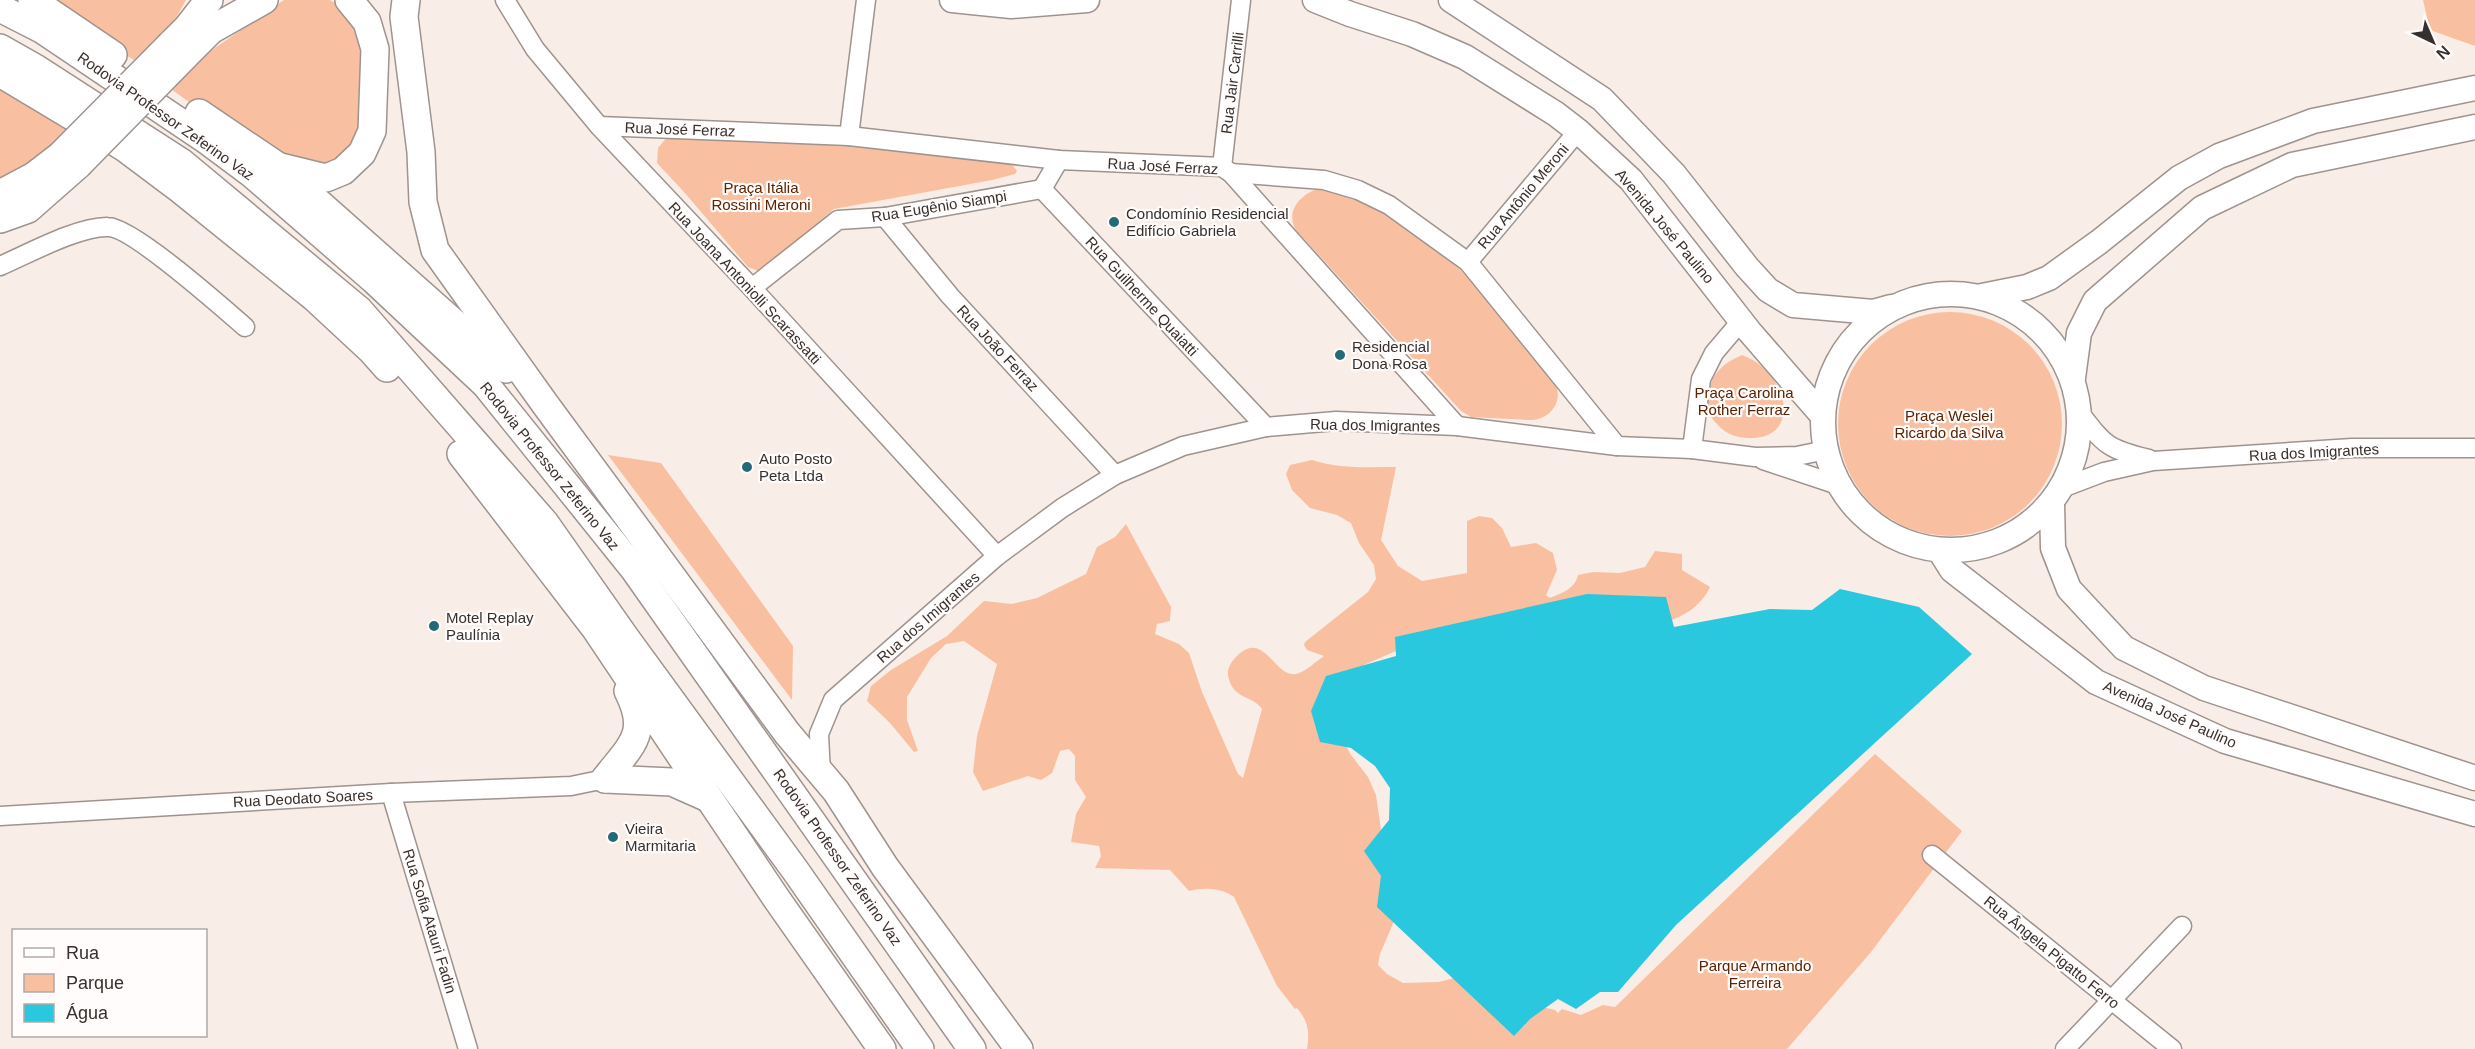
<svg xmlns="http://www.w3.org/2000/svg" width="2475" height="1049" viewBox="0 0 2475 1049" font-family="Helvetica,sans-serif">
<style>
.green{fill:#f9bfa1}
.water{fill:#2ac8de}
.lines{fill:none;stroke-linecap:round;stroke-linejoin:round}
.minor-casing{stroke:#9e938e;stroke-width:21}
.major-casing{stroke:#9e938e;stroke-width:27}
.highway-casing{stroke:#9e938e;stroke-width:30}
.minor{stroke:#fff;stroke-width:18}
.major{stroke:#fff;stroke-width:24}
.highway{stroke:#fff;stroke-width:27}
.highway-bridge-casing{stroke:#9e938e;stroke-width:30;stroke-linecap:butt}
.highway-bridge{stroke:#fff;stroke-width:27}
.poi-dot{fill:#226b76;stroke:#fffcfb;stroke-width:2}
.labels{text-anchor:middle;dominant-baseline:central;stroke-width:4.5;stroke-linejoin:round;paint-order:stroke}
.street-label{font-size:15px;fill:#35302e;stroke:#fffcfb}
.park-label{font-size:15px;fill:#5b2300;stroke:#fffcfb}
.poi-label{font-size:15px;fill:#35302e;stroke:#fffcfb;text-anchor:start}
</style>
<rect width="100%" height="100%" fill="#f9ede7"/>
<!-- green -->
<g class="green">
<polygon points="44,0 186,0 172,25 134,60 47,5"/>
<polygon points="284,0 330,0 343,8 362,32 364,119 356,140 341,158 321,168 271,161 171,89 209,52"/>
<polygon points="2423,0 2475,0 2475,46 2430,30"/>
<polygon points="0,89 68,131 56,146 0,186"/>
<polygon points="668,136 861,143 1010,162 1017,171 1015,174 992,180 834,209 773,261 758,271 748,267 684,192 657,163 658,148"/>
<path d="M1318,189C1356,196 1394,217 1425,240C1467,270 1500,313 1532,353C1539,363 1552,374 1556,386C1563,404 1548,420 1531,420L1471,417L1461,411L1296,230C1285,212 1300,194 1318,189Z"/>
<circle cx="1950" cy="424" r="112"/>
<path d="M1742,355C1758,361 1768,370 1777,385C1791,410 1784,438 1751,438C1744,438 1734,437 1728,433C1719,428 1711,418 1706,409C1710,380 1713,368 1742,355Z"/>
<polygon points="608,455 661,463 793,646 792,700"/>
<path d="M1312,460C1339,469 1368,467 1396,467L1381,540L1398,566L1422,581L1467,573V521L1479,516L1492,518L1502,528L1511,547L1536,543L1553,553L1557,570L1546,595L1550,598C1562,593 1575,589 1578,575L1593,572L1620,573L1645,567L1655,551L1682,554V570L1710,587C1702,604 1689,613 1672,620L1435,634L1343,674L1326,710L1351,755L1368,777L1376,795L1394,921L1380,954L1378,965L1387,974L1403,983L1439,982L1462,976L1529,1004L1555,1010L1558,1013L1562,1009L1581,1015L1603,1005L1615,1007L1875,754L1962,831L1871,952L1787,1049H1307C1310,1032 1308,1021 1297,1008L1295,1009L1277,986L1234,897C1222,888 1203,887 1189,891L1170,870L1095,868L1101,856L1099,846L1071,842L1076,814L1086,797L1075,780V756L1069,749L1060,751L1052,773L1041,780L1028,776L983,791L973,772L977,736L997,664L964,641L946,644L931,658L907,697V720L918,751L914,752L890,723L867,701L871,686L891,670L947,636L984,601L1012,604L1037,598L1086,574L1097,547L1115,537L1126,524L1171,607L1170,621L1157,624L1155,634L1179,644L1189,653L1202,692L1238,774L1243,778L1262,709C1255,698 1241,699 1233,688C1230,684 1227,675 1228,670C1230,664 1233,659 1238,655C1264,630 1275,678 1296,674C1306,672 1316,661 1324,656L1307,650L1304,645L1305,642L1368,592L1376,579L1374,565L1359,543L1351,523L1337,515L1310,508L1292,490L1286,474L1290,465Z"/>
</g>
<!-- water -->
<polygon class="water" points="1840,589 1919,607 1972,654 1676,925 1618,992 1600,992 1576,1009 1558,999 1530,1019 1514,1036 1377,907 1381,876 1364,851 1389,820 1390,788 1375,766 1351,748 1320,742 1311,711 1326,676 1396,656 1395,637 1587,594 1666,597 1674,627 1770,609 1812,610"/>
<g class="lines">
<!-- minor casing -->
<g class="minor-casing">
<g id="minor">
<polyline points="505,0 535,49 599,126 752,288 997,556"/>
<polyline points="599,126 849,136 1059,160 1222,167 1231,173 1324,180 1358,190 1389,205 1468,262 1617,446"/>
<polyline points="849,136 866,0"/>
<polyline points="1059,160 1042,189 1266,427"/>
<polyline points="1222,167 1241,0"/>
<polyline points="1231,173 1457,426"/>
<polyline points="885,217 950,296 1115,475"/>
<polyline points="1468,262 1578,131"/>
<path d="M0,266C28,254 79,226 108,227C132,227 223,308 245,327"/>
<polyline points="752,288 838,220 885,217 1042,189"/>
<path d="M2080,413C2105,446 2108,449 2149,459"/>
<polyline points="1692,449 1701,379 1714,353 1742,320"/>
<polyline points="1763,460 1838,485"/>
<polyline points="2062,488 2104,472 2153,461 2352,448 2475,448"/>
<polyline points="821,774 819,734 833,700 997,556 1062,508 1115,475 1183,446 1266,427 1336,421 1457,426 1617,446 1692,449 1755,457 1797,456 1826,450"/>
<polyline points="391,793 468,1049"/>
<polyline points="0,816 391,793 571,786 605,779"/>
<polyline points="1932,855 2172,1049"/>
<polyline points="2065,1049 2182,926"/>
</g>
</g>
<!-- major casing -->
<g class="major-casing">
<g id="major">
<polyline points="952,0 1011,6 1087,0"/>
<polyline points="1315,0 1350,14 1412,34 1465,57 1556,114 1578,131 1631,180 1749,331 1822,415"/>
<polyline points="1451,0 1602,99 1674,174 1747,267 1768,290 1793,305 1873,312 1891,307"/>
<circle cx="1951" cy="422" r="128"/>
<polyline points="1982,296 2027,287 2049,278 2099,242 2179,178 2219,156 2313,121 2475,88"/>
<polyline points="2073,378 2079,333 2095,301 2202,208 2292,165 2475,127"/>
<polyline points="2052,503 2053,548 2069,589 2124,648 2204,688 2475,778"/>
<polyline points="1940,551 1952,570 2096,682 2225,741 2475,814"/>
</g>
</g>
<!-- highway casing -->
<g class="highway-casing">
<g id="highway">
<polyline points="32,0 113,55"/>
<polyline points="406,0 404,17 421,152 423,202 435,250 545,404 787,733 836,791 885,867 1019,1049"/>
<polyline points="0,8 43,30 205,139 252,174 374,280 486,385 634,569 972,1049"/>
<polyline points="171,44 187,28 209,0"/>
<polyline points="0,48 37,69 181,162 359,310 545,523 625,637 795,870 920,1049"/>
<polyline points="184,57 211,30 264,0"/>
<polyline points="0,73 125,148 181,190 315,298 371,350 387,368"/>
<polyline points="199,113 276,165 506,369"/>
<polyline points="281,167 326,178 343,171 362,153 372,131 375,49 367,22 349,0"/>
<polyline points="0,194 34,176 60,156"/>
<polyline points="0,219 28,209 78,165"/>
<polyline points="461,454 595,628 776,898 882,1049"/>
<path d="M605,779C631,745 650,734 628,691"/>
<polyline points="605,779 672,782 708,798"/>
</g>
</g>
<!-- minor -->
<use href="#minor" class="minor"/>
<!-- major -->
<use href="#major" class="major"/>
<!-- highway -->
<use href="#highway" class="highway"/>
<!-- highway-bridge casing -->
<g class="highway-bridge-casing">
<g id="highway-bridge">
<polyline points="60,156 171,44"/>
<polyline points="78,165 184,57"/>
</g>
</g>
<!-- highway-bridge -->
<use href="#highway-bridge" class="highway-bridge"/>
</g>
<!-- markers -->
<g class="poi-dot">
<circle cx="1114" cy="222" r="6"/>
<circle cx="1340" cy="355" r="6"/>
<circle cx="747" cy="467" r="6"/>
<circle cx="434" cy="626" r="6"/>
<circle cx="613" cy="837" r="6"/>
</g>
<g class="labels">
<!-- street labels -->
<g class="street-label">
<text transform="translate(1232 83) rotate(-83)">Rua Jair Carrilli</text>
<text transform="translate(166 116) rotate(35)">Rodovia Professor Zeferino Vaz</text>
<text transform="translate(680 129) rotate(2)">Rua José Ferraz</text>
<text transform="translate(1163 166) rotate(3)">Rua José Ferraz</text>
<text transform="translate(1523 196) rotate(-50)">Rua Antônio Meroni</text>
<text transform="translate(939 206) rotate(-9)">Rua Eugênio Siampi</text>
<text transform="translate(1665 226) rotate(50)">Avenida José Paulino</text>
<text transform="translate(745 283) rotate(47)">Rua Joana Antoniolli Scarassatti</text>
<text transform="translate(1142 296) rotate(47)">Rua Guilherme Quaiatti</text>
<text transform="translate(998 348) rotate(47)">Rua João Ferraz</text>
<text transform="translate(1375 425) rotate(1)">Rua dos Imigrantes</text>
<text transform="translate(2314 452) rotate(-3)">Rua dos Imigrantes</text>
<text transform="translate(550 466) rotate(51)">Rodovia Professor Zeferino Vaz</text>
<text transform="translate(928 617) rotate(-41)">Rua dos Imigrantes</text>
<text transform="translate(2170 714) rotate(24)">Avenida José Paulino</text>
<text transform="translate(303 798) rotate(-3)">Rua Deodato Soares</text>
<text transform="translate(838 857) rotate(55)">Rodovia Professor Zeferino Vaz</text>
<text transform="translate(430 921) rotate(73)">Rua Sofia Atauri Fadin</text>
<text transform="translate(2052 952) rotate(39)">Rua Ângela Pigatto Ferro</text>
</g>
<!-- park labels -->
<g class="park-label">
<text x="761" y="187">Praça Itália<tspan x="761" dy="17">Rossini Meroni</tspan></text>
<text x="1744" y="392">Praça Carolina<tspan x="1744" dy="17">Rother Ferraz</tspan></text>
<text x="1949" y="415">Praça Weslei<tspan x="1949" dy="17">Ricardo da Silva</tspan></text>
<text x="1755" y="965">Parque Armando<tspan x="1755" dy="17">Ferreira</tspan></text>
</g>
<!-- poi labels -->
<g class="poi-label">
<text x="1126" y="213">Condomínio Residencial<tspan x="1126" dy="17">Edifício Gabriela</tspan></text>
<text x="1352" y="346">Residencial<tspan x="1352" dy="17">Dona Rosa</tspan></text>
<text x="759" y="458">Auto Posto<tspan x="759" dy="17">Peta Ltda</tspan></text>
<text x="446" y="617">Motel Replay<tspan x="446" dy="17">Paulínia</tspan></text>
<text x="625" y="828">Vieira<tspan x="625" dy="17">Marmitaria</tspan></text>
</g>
</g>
<!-- legend -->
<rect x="12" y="929" width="195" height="108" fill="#fffcfb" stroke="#aeaaa9" stroke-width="1.5"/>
<rect x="24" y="948" width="30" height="9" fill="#ffffff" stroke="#aeaaa9" stroke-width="1.5"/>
<text x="66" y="959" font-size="18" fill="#35302e">Rua</text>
<rect x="24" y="974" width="30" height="18" fill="#f9bfa1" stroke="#aeaaa9" stroke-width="1.5"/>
<text x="66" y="989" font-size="18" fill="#35302e">Parque</text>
<rect x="24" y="1004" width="30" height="18" fill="#2ac8de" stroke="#aeaaa9" stroke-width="1.5"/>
<text x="66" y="1019" font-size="18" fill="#35302e">Água</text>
<!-- north arrow -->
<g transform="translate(2433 42) rotate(136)" stroke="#fffcfb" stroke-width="4.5" paint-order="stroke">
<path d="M0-4.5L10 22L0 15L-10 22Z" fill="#35302e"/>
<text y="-9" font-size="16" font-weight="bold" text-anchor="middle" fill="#35302e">N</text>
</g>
</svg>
